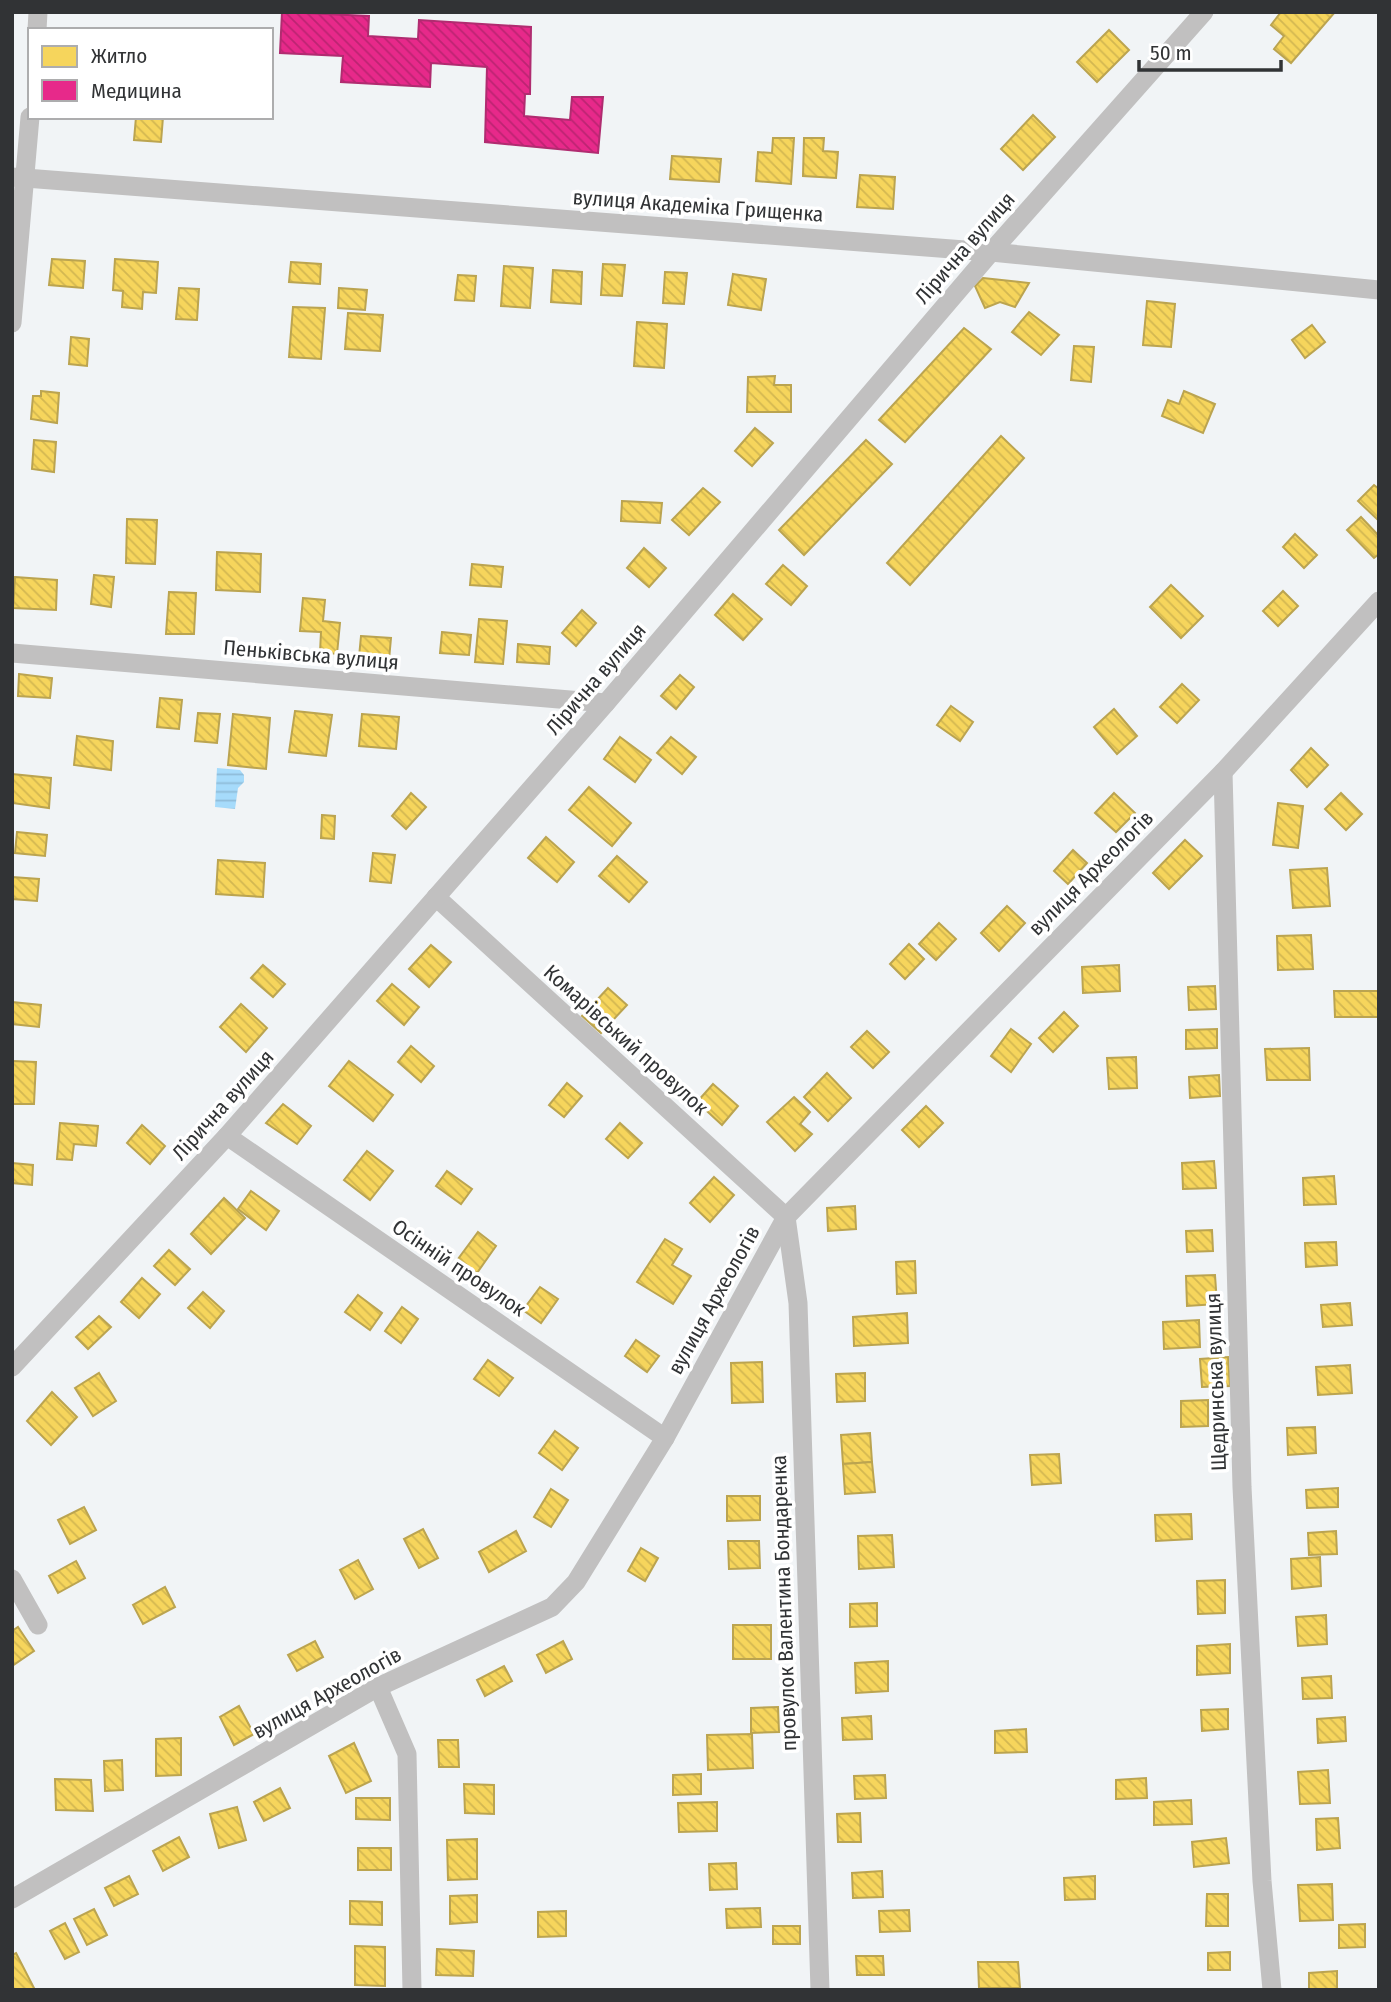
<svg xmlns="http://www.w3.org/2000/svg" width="1391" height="2002" viewBox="0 0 1391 2002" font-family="'Fira Sans Condensed',sans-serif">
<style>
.water{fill:url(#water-rules)}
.homes{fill:url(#homes-back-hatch);stroke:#bba450;stroke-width:2}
.health{fill:url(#health-back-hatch);stroke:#b02c70;stroke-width:2}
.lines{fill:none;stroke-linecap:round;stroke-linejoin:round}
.street{stroke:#c1c0c0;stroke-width:19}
.labels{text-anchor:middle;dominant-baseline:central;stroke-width:7;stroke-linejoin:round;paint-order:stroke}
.street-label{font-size:21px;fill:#313335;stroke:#fff}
</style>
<defs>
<pattern id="water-rules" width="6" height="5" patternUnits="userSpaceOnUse" patternTransform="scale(1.75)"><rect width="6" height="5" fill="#a6dbfb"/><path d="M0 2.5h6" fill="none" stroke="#8fbcd8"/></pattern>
<pattern id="homes-back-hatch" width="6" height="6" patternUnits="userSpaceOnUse" patternTransform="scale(1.75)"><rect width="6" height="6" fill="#f6d55c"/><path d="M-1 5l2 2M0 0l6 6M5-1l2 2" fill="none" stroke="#d3b751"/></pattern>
<pattern id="health-back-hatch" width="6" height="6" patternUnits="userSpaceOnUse" patternTransform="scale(1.75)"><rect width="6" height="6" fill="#e7298a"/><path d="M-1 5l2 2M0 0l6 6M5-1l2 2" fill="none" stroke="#bc2472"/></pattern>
</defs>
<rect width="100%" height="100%" fill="#f1f4f6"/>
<!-- water -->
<polygon class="water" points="217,768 240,770 244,775 244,782 238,788 235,809 215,807"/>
<!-- homes -->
<g class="homes">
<polygon points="1281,12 1335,12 1291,63 1274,49 1284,36 1271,25"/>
<polygon points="1109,30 1129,50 1097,82 1077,62"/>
<polygon points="1033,115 1055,137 1023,170 1001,149"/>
<polygon points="136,117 163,117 161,142 134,140"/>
<polygon points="773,138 794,138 791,184 756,181 758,152 772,153"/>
<polygon points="804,138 824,138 823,151 838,152 836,178 803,176"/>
<polygon points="672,156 721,159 719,182 670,179"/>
<polygon points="860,175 895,177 893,209 857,207"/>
<polygon points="52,259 85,261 83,288 49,285"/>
<polygon points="115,259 158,262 156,293 143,292 142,309 122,307 123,291 113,290"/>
<polygon points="291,262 321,264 320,284 289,282"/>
<polygon points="603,264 625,265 622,296 601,295"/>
<polygon points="504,266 533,268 530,308 501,306"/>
<polygon points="553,270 582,272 581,304 551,302"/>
<polygon points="665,272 687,273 684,304 663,303"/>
<polygon points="733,274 766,279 761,310 728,305"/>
<polygon points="458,275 476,276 474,301 455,300"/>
<polygon points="983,278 1029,283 1015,307 1000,302 985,308 975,286"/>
<polygon points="179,288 199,289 197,320 176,319"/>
<polygon points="339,288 367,290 365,310 338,308"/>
<polygon points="1147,301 1175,304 1171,347 1143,345"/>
<polygon points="293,307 325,308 321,359 289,357"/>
<polygon points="1029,312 1059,335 1041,355 1012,332"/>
<polygon points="348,313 383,315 380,351 345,349"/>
<polygon points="637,322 667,324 664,368 634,366"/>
<polygon points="1312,325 1325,342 1305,358 1292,340"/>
<polygon points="964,328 991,349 905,442 879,420"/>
<polygon points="71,337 89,339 87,366 69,364"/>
<polygon points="1074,346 1094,347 1091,382 1071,380"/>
<polygon points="775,376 774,385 791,385 791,412 747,412 748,377"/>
<polygon points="41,391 59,393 57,423 31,419 33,396 41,396"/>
<polygon points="1184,391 1215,404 1203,433 1162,416 1168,400 1179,404"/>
<polygon points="755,428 773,443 752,466 735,451"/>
<polygon points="1001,436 1024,458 910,585 887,563"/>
<polygon points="34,440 56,442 54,472 32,469"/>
<polygon points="866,440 892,464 804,555 779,530"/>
<polygon points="1374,485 1379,489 1379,521 1358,501"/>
<polygon points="703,488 720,502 689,535 672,520"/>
<polygon points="622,501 662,503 660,523 621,521"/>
<polygon points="1361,517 1379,536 1379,554 1374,558 1347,530"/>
<polygon points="127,519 157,520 155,564 126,563"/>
<polygon points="1295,534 1317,555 1304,568 1283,547"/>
<polygon points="644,548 666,568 649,587 627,568"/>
<polygon points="217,552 261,554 260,592 216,590"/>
<polygon points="472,564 503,567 501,587 470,585"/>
<polygon points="783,565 807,586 791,605 766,584"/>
<polygon points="94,575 114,577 111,607 91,604"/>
<polygon points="15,577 57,580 56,610 13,608"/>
<polygon points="1171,585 1203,616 1181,638 1150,607"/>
<polygon points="1283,591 1298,606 1278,626 1263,611"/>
<polygon points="169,592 196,593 194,634 166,634"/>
<polygon points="733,594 762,619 743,640 715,615"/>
<polygon points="303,598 325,600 323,621 340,623 337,654 320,652 321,632 300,631"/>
<polygon points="582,610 596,623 576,646 562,633"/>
<polygon points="479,619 507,621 503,664 475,662"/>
<polygon points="442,632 471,635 469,655 440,653"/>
<polygon points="361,636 391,638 389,660 359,657"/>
<polygon points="518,644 550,647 549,664 517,662"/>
<polygon points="19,674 52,678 50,698 18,696"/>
<polygon points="680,675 694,687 676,709 661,696"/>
<polygon points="1182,684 1199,700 1177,723 1160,707"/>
<polygon points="160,698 182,700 179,729 157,727"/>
<polygon points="951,706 973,722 960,741 937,725"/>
<polygon points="1114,709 1137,736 1117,754 1094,727"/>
<polygon points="295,711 332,715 326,756 289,752"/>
<polygon points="198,713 220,714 217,743 195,741"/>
<polygon points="233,714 270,718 266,769 228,765"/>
<polygon points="362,714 399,717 396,749 359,746"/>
<polygon points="77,736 113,741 111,770 74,765"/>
<polygon points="620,737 651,760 635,782 604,759"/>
<polygon points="671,737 696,757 682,774 657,753"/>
<polygon points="1311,748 1328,765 1307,787 1291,770"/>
<polygon points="12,774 51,778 49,808 12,803"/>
<polygon points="589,787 631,823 612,846 569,810"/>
<polygon points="411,793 426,807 406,829 392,816"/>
<polygon points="1114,793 1135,813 1116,832 1095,813"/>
<polygon points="1341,793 1362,814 1346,830 1325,809"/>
<polygon points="1278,803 1303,806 1298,848 1273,845"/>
<polygon points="322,815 335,816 334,839 321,838"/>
<polygon points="17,832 47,835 45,856 15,853"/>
<polygon points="546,837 574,862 557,882 528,858"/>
<polygon points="1185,840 1202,856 1169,889 1153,873"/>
<polygon points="1073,850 1087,863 1068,884 1054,871"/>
<polygon points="373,853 395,855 391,883 370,881"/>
<polygon points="617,856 647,882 629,902 599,876"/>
<polygon points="218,860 265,863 263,897 216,894"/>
<polygon points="1327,868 1330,906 1293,908 1290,870"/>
<polygon points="12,877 39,879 37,901 12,899"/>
<polygon points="1007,906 1025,923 999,951 981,933"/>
<polygon points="939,923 956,939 936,960 919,944"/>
<polygon points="1311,935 1313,969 1278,970 1277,936"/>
<polygon points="909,944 924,959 905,979 890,964"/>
<polygon points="431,945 451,962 429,987 409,969"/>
<polygon points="263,965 285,984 273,997 251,978"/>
<polygon points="1119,965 1120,991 1083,993 1082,967"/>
<polygon points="392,984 419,1007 404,1025 377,1001"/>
<polygon points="1215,986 1216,1009 1189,1010 1188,987"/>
<polygon points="608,988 627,1005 601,1033 582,1016"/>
<polygon points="1334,991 1379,991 1379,1017 1335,1017"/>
<polygon points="12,1002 41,1005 39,1027 12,1024"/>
<polygon points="241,1004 267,1028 246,1052 220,1027"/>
<polygon points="1064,1012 1078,1026 1053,1052 1039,1038"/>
<polygon points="1011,1029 1031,1044 1011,1072 991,1056"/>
<polygon points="1217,1029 1217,1048 1186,1049 1186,1030"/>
<polygon points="867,1031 889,1052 873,1068 851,1047"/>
<polygon points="411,1046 434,1066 421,1082 398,1062"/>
<polygon points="1309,1048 1310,1080 1267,1080 1265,1049"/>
<polygon points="1136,1057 1137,1088 1109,1089 1107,1058"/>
<polygon points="12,1061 36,1062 34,1104 12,1104"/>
<polygon points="349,1061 393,1095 373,1121 329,1086"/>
<polygon points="827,1073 851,1098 828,1121 804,1097"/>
<polygon points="1219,1075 1220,1096 1190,1098 1189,1077"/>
<polygon points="567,1083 582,1096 564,1117 549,1105"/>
<polygon points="713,1084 738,1106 722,1125 697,1102"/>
<polygon points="794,1097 810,1112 800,1124 812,1134 795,1151 767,1122"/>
<polygon points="283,1104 311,1126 297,1144 266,1123"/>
<polygon points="926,1106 943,1123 919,1147 902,1130"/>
<polygon points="60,1123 98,1126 96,1146 74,1144 72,1160 57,1159"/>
<polygon points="620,1123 642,1143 628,1158 606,1139"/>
<polygon points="142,1125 165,1146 150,1164 127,1143"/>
<polygon points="367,1151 393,1171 370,1200 344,1180"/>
<polygon points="1214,1161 1216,1188 1183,1189 1182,1163"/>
<polygon points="12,1163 33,1165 32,1185 12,1183"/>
<polygon points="447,1171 472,1189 461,1204 436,1186"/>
<polygon points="1334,1176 1336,1204 1304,1205 1303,1178"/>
<polygon points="714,1177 734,1195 710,1222 690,1203"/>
<polygon points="251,1191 279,1211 266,1230 238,1209"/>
<polygon points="224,1198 245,1218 211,1254 191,1234"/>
<polygon points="855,1206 856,1229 828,1231 827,1208"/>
<polygon points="1212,1230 1213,1251 1187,1252 1186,1231"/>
<polygon points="478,1232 496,1246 477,1273 458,1259"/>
<polygon points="665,1239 682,1249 672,1265 691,1276 673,1304 637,1282"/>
<polygon points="1336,1242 1337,1265 1306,1267 1305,1243"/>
<polygon points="169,1250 190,1269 175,1285 154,1266"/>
<polygon points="915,1261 916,1293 897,1294 896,1262"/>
<polygon points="1215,1275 1217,1304 1187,1306 1186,1276"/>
<polygon points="142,1278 160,1294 139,1318 121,1302"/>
<polygon points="540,1287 558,1299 541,1323 523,1310"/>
<polygon points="203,1292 224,1311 210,1328 188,1308"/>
<polygon points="358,1295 382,1313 370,1330 345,1312"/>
<polygon points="1350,1303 1352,1325 1323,1327 1321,1305"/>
<polygon points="402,1307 418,1319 401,1343 385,1331"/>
<polygon points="907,1313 908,1343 854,1346 853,1317"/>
<polygon points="99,1316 111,1327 88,1349 76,1337"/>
<polygon points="1199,1320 1200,1347 1164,1349 1163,1322"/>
<polygon points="636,1340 659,1356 647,1372 625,1356"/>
<polygon points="1228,1357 1230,1386 1202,1387 1200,1359"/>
<polygon points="488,1360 513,1378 499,1396 474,1379"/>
<polygon points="762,1362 763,1402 732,1403 731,1363"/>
<polygon points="1350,1365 1352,1393 1318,1395 1316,1367"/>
<polygon points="99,1373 116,1401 93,1416 75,1388"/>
<polygon points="865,1373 865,1401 837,1402 836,1374"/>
<polygon points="52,1392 77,1417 51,1445 27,1421"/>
<polygon points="1208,1400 1208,1426 1181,1427 1181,1401"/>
<polygon points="1315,1427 1316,1453 1288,1455 1287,1428"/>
<polygon points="555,1431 578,1448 562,1470 539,1453"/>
<polygon points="870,1433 872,1462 843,1464 841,1435"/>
<polygon points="1059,1454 1061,1483 1032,1485 1030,1455"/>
<polygon points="872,1462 875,1492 845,1494 843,1464"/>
<polygon points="1338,1488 1338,1507 1307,1508 1306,1490"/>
<polygon points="551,1489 568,1500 551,1527 534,1517"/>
<polygon points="727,1496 760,1496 760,1520 727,1521"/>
<polygon points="84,1507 96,1530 70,1544 58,1520"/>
<polygon points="1191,1514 1192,1539 1156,1541 1155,1515"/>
<polygon points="423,1529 438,1558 419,1568 404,1539"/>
<polygon points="516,1531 526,1551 489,1572 479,1552"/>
<polygon points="1336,1531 1337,1554 1309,1555 1308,1533"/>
<polygon points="892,1535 894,1567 859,1569 858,1536"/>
<polygon points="728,1541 759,1541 760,1568 729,1569"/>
<polygon points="641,1548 658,1558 645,1581 628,1571"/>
<polygon points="1320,1557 1321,1586 1292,1589 1291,1559"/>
<polygon points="358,1560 373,1589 355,1599 340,1570"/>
<polygon points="76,1561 85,1578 58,1593 49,1576"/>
<polygon points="1225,1580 1225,1613 1198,1614 1197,1581"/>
<polygon points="165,1587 175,1607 143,1624 133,1605"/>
<polygon points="877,1603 877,1626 850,1627 850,1604"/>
<polygon points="1326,1615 1327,1644 1298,1646 1296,1617"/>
<rect x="733" y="1625" width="38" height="34"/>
<polygon points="18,1627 34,1651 12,1666 12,1631"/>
<polygon points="315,1641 323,1657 297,1671 288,1655"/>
<polygon points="563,1641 572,1659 546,1673 537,1655"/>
<polygon points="1230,1644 1230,1673 1197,1675 1197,1646"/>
<polygon points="888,1661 888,1691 856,1693 855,1663"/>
<polygon points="504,1666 512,1681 485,1696 477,1680"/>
<polygon points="1331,1676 1332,1698 1303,1699 1302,1678"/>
<polygon points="239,1706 254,1734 234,1745 220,1717"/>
<polygon points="778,1707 779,1732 751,1733 751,1708"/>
<polygon points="1228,1709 1228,1729 1202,1731 1201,1710"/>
<polygon points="871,1716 872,1739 843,1740 842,1718"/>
<polygon points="1345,1717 1346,1741 1318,1743 1317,1719"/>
<polygon points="1026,1729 1027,1752 995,1753 995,1731"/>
<polygon points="752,1734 753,1768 708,1770 707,1735"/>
<polygon points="181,1738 181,1775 156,1776 156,1739"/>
<polygon points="438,1740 458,1740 459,1767 439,1767"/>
<polygon points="354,1743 371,1781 346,1793 329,1756"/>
<polygon points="122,1760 123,1790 105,1791 104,1761"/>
<polygon points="1328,1770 1330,1803 1300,1804 1298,1772"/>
<polygon points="701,1774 701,1794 673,1795 673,1775"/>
<polygon points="885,1775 886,1798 855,1799 854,1776"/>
<polygon points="1146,1778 1147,1798 1116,1799 1116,1780"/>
<polygon points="55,1779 91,1780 93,1811 56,1810"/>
<polygon points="464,1784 494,1785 494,1814 465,1813"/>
<polygon points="280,1788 290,1808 264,1821 254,1802"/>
<polygon points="356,1798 390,1798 390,1820 356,1819"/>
<polygon points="1191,1800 1192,1824 1154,1825 1154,1802"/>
<polygon points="717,1802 717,1831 679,1832 678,1803"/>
<polygon points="237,1807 246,1840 219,1848 210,1814"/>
<polygon points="860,1813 861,1842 838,1842 837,1814"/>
<polygon points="1338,1818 1340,1848 1317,1850 1316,1819"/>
<polygon points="179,1837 189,1857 163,1871 153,1851"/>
<polygon points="1226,1838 1229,1863 1194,1867 1192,1842"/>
<polygon points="477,1839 477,1879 448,1880 447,1840"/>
<rect x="358" y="1848" width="33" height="22"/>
<polygon points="736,1863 737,1889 710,1890 709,1864"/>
<polygon points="882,1871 883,1897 853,1898 852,1873"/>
<polygon points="129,1876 138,1894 114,1906 105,1888"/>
<polygon points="1095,1876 1095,1899 1065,1900 1064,1878"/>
<polygon points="1332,1884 1333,1920 1300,1921 1298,1885"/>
<polygon points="1207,1894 1228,1894 1228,1926 1206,1926"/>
<polygon points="477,1895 477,1922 450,1924 450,1896"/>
<polygon points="350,1901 382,1902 382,1925 350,1924"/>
<polygon points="760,1908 761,1927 727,1928 726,1909"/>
<polygon points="94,1909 107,1935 87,1945 74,1919"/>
<polygon points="909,1910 910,1931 880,1932 879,1911"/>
<polygon points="566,1911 566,1936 538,1937 538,1912"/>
<polygon points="65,1923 79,1952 65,1959 50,1931"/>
<polygon points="1365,1924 1365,1947 1339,1948 1339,1925"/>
<rect x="773" y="1926" width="27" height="18"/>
<polygon points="355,1946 385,1947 385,1986 355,1985"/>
<polygon points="437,1949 474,1951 473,1976 436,1975"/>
<polygon points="1230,1952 1230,1970 1208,1970 1208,1953"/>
<polygon points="16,1953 35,1990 12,1990 12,1955"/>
<polygon points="856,1956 883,1956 884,1975 857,1975"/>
<polygon points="978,1962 1018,1962 1020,1988 979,1988"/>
<polygon points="1337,1971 1337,1990 1309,1990 1309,1973"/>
</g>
<!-- health -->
<polygon class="health" points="282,12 369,16 368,36 418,39 419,20 531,27 530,94 525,94 524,116 570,120 572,97 603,97 598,153 485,142 487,67 431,63 430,87 341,82 343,56 280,53"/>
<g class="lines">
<!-- street -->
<g class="street">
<polyline points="37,30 38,12"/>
<polyline points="12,177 991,252 1379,290"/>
<polyline points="12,323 30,117"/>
<polyline points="12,653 606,703"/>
<polyline points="1223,772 1242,1487 1262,1881 1272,1990"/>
<polyline points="436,897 786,1217 798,1303 820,1990"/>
<polyline points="227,1136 665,1438"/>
<polyline points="12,1367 227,1136 606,703 991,252 1204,12"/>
<polyline points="12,1579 38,1625"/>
<polyline points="378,1687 407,1754 412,1990"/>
<polyline points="12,1899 378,1687 552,1607 576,1582 665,1438 786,1217 1223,772 1379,601"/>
</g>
</g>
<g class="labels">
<!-- street labels -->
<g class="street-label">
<text transform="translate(698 206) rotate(4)">вулиця Академіка Грищенка</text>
<text transform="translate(965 248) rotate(-49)">Лірична вулиця</text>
<text transform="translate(311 655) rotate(5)">Пеньківська вулиця</text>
<text transform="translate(596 679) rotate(-49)">Лірична вулиця</text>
<text transform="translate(1091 873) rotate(-45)">вулиця Археологів</text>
<text transform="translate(626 1040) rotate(42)">Комарівський провулок</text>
<text transform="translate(223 1105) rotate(-48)">Лірична вулиця</text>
<text transform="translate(459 1268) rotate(34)">Осінній провулок</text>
<text transform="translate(714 1300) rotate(-61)">вулиця Археологів</text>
<text transform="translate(1216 1382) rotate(-92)">Щедринська вулиця</text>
<text transform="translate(784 1603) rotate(-92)">провулок Валентина Бондаренка</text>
<text transform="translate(327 1693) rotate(-29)">вулиця Археологів</text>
</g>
</g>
<!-- border -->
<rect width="1391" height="2002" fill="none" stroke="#313335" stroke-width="28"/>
<!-- legend -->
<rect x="28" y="28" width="245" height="91" fill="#ffffff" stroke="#adadae" stroke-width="2"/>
<rect x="42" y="46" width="35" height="21" fill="#f6d55c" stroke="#adadae" stroke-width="2"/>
<text x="91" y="63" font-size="21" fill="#313335">Житло</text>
<rect x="42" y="80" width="35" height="21" fill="#e7298a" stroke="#adadae" stroke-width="2"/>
<text x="91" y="98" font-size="21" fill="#313335">Медицина</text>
<!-- scale -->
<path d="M1139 60v10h142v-10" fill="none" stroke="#313335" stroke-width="3.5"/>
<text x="1150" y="60" font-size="21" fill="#313335" stroke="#ffffff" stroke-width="5" paint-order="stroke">50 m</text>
</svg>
